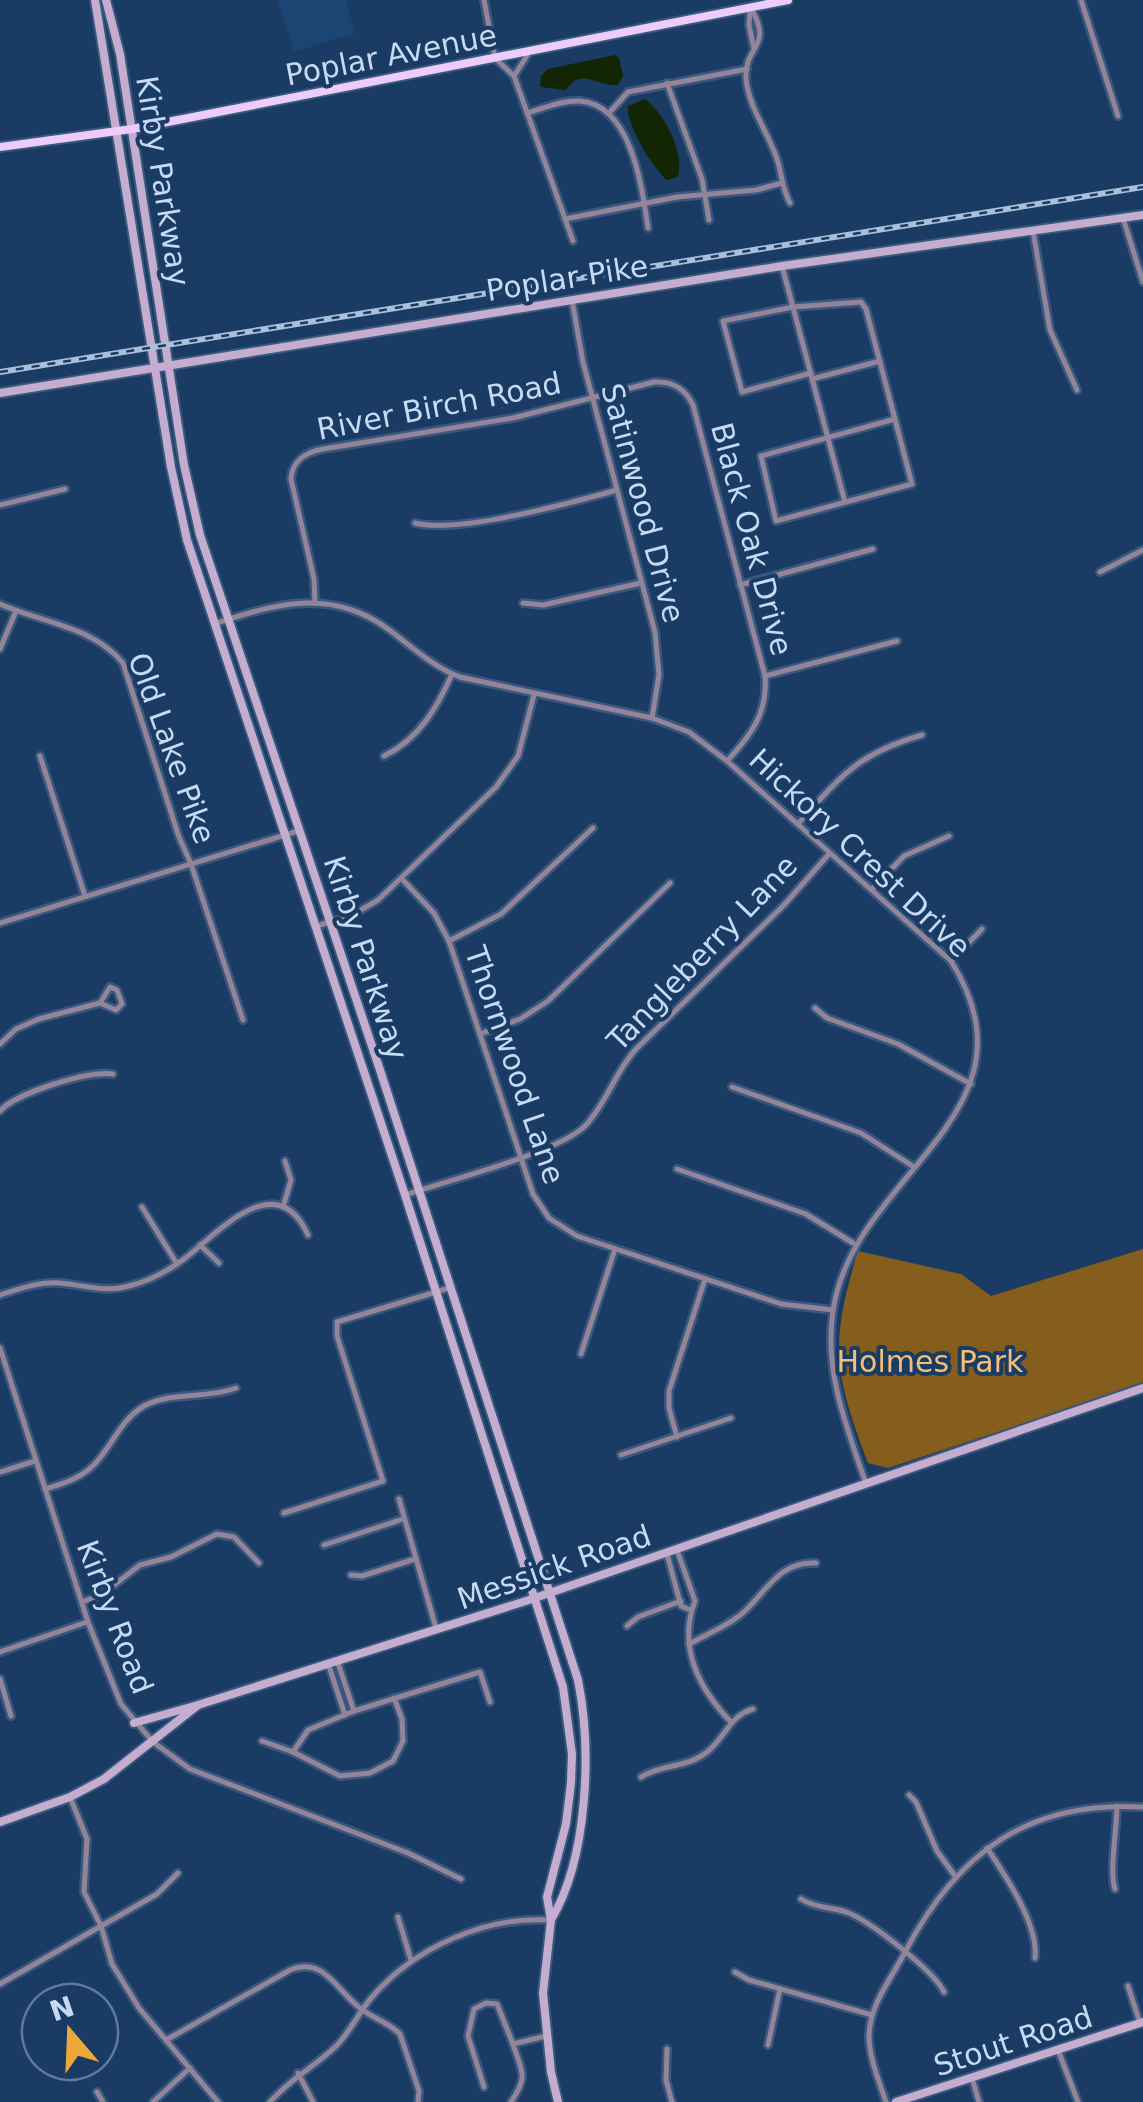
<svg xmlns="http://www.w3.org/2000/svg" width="1143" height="2102" viewBox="0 0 1143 2102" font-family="'DejaVu Sans',sans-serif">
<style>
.built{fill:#1d4574}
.green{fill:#855d1d}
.water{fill:#122604}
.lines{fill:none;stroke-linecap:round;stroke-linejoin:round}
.street-casing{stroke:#38587e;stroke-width:10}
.secondary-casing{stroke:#38587e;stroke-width:12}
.primary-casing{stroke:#38587e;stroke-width:12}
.street{stroke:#93849a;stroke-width:5}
.secondary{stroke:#c5add0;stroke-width:8}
.primary{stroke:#ebccfa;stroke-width:8}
.rail-casing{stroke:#a9bfdb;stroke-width:6}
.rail{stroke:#193b64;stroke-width:2.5;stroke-dasharray:8;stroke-linecap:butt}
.labels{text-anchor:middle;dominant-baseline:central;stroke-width:8;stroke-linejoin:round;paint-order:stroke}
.street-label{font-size:30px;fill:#c6daf3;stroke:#193b64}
.park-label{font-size:30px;fill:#f4bf75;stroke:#193b64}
</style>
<rect width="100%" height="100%" fill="#193b64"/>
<!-- built -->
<polygon class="built" points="277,0 346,0 355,33 294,52"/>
<!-- green -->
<path class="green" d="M1143,1249V1384L888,1468L868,1463C834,1372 829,1346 858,1251L961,1274L991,1296Z"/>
<!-- water -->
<g class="water">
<path d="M615,55L619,58L623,76L618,85C597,87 581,66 566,90L540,87L541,76L548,69Z"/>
<path d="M645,99C666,116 684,151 678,177L667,180C652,167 626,125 628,106Z"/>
</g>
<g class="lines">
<!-- street casing -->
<g class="street-casing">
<g id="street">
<polyline points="484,0 495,58 514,76 573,241"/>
<polyline points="1081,0 1118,116"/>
<path d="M751,8C774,49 744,44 746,79C749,108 768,132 777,159C782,174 782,189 790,203"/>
<polyline points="750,11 749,25 754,49"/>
<polyline points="514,76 530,51"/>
<polyline points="667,83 702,179 709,220"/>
<path d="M527,113C544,108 563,100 580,101C632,105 642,188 648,228"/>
<polyline points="609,113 628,92 747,69"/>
<polyline points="1123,218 1143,282"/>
<polyline points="565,219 677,197 756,190 782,183"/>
<polyline points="1033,231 1050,330 1077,390"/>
<polyline points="782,266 845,502"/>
<polyline points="572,300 583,362 655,632 659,675 652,718"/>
<polyline points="811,373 742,392 723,321 793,307 861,302 866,309 912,484 776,521 761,456 895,419"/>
<polyline points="812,379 880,361"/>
<polyline points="0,505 65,489"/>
<path d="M415,523C458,534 571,503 617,490"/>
<polyline points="1100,572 1143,550"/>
<polyline points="740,585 873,549"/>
<path d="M315,603L314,579L291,479C292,461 306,452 323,449L513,418L654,382C672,381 685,388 693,405L765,676C768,713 751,735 727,761"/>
<polyline points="523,603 543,605 641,583"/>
<path d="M0,604C43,623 92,626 123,663L179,837L191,864L243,1020"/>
<path d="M214,624C275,604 330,587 388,629C411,646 433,667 460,677L652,718L689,732L727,761L951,961C1047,1115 852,1174 833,1311C824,1371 846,1425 865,1481"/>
<polyline points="0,649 16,611"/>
<polyline points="765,676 897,641"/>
<polyline points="40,756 85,896"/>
<path d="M384,756C419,739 437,708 452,674"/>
<path d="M798,824C841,776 857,754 922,735"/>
<polyline points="402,879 434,913 449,941 533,1194 549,1218 577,1236 781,1304 833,1310"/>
<polyline points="872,889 904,856 949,836"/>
<polyline points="0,923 298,831"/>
<polyline points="317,926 354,914 378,900 496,787 518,756 534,695"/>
<polyline points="449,941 501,914 593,828"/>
<polyline points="951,961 982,929"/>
<polyline points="815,1008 827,1018 898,1044 971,1084"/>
<polyline points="480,1034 520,1019 548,1001 670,883"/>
<polyline points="0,1044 16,1029 39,1019 100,1003 116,1010 122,1004 117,990 110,987 100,1003"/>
<polyline points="732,1087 861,1133 914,1167"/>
<path d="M0,1111C16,1093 89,1070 113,1074"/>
<polyline points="677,1169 806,1214 853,1243"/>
<path d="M405,1195C446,1181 557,1153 585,1126C606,1104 615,1072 636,1049L784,905L829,854"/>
<polyline points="142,1207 177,1264"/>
<polyline points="283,1207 291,1180 285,1161"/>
<polyline points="200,1245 219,1263"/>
<path d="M0,1295C19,1289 40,1281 60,1283C85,1285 103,1293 129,1286C149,1281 168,1271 184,1259C218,1233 277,1165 308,1235"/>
<polyline points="0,1348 88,1622 121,1704 153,1742 190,1769 408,1853 461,1879"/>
<polyline points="581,1354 615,1249"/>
<polyline points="677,1437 669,1408 669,1391 705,1279"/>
<polyline points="621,1455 731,1418"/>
<polyline points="0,1472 35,1461"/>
<path d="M45,1489C66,1483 85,1477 99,1459C115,1440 122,1419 144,1406C172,1391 207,1399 236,1388"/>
<polyline points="399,1499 436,1628"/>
<polyline points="284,1513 383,1481 337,1336 337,1322 449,1288"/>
<polyline points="324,1545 403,1519"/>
<path d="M677,1550L695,1601C678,1645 697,1687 731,1722"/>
<polyline points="667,1554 681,1606 688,1609"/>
<polyline points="351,1575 362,1576 415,1559"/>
<polyline points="82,1602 101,1595 140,1565 171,1557 217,1534 234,1537 259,1563"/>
<polyline points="627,1626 638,1617 681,1601"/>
<path d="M689,1644C707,1634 730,1625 745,1611C767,1590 780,1561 816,1563"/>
<polyline points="0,1652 87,1622"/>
<polyline points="338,1663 354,1711"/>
<polyline points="329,1666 345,1715"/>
<polyline points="0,1679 11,1716"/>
<polyline points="262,1741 293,1752 340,1776 370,1773 393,1761 403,1741 402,1719 394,1698"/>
<polyline points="293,1752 308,1730 354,1711 480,1672 490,1702"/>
<path d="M641,1777C661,1764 687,1768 707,1752C725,1738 730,1715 753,1709"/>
<polyline points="909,1795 916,1802 937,1851 955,1876"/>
<polyline points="70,1797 87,1839 84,1892 101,1926 112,1964 139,2008 218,2102"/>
<path d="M987,1848C1005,1875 1039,1925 1035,1958"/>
<path d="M1115,1889C1109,1874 1117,1827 1117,1806"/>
<path d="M801,1899C815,1908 831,1907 846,1912C869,1920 934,1971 944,1992"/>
<polyline points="398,1917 411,1960"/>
<polyline points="735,1972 749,1980 872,2015"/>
<polyline points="0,1984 157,1894 178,1873"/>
<polyline points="1128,1986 1140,2023"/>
<path d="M166,2040L290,1970C324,1956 336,1990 360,2008C372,2018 388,2022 400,2034L419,2091L418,2102"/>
<polyline points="768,2045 780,1989"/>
<polyline points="667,2049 666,2080 672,2102"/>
<polyline points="1058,2050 1078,2102"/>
<polyline points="298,2073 313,2102"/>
<polyline points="972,2078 979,2102"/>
<polyline points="484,2087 468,2036 474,2009 486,2003 497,2004 513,2044"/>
<polyline points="97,2092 103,2102"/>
<polyline points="153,2102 190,2068"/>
<path d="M270,2102C290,2079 314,2067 335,2047C350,2033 358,2013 372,1997C415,1947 486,1916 551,1920"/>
<path d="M511,2102C529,2075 522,2073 513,2044L546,2036"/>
<path d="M886,2102C879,2081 869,2058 869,2035C870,2004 891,1979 905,1952C957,1853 1028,1800 1143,1807"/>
</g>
</g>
<!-- secondary casing -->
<g class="secondary-casing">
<g id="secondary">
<polyline points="95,0 171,467 187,540 405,1195 563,1687 572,1754 571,1783 566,1824 547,1897 551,1920 543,1993 551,2072 558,2102"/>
<path d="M106,0L120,54L184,465L200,535L379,1067L578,1680C592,1750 588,1858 551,1920"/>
<polyline points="0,393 782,266 1143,215"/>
<polyline points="134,1723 198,1705"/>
<polyline points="0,1822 70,1797 104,1779 198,1705 529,1600 1143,1388"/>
<polyline points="896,2102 1143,2022"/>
</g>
</g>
<!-- primary casing -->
<g class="primary-casing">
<polyline id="primary" points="0,147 132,129 788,0"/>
</g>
<!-- street -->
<use href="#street" class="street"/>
<!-- secondary -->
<use href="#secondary" class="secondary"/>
<!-- primary -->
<use href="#primary" class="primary"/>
<!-- rail casing -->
<g class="rail-casing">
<polyline id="rail" points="0,372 1143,187"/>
</g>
<!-- rail -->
<use href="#rail" class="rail"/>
</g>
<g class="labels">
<!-- street labels -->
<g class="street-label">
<text transform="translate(391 55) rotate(-11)">Poplar Avenue</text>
<text transform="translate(163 181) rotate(81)">Kirby Parkway</text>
<text transform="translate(567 278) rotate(-9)">Poplar Pike</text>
<text transform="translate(439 406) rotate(-11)">River Birch Road</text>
<text transform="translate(643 503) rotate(75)">Satinwood Drive</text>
<text transform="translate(752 539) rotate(75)">Black Oak Drive</text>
<text transform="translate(172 748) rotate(70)">Old Lake Pike</text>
<text transform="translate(860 853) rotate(43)">Hickory Crest Drive</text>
<text transform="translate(702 953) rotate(-46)">Tangleberry Lane</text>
<text transform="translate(366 958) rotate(72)">Kirby Parkway</text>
<text transform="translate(515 1065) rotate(71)">Thornwood Lane</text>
<text transform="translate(554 1567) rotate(-19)">Messick Road</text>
<text transform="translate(115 1617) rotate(69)">Kirby Road</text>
<text transform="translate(1013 2041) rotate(-18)">Stout Road</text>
</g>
<!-- park labels -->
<g class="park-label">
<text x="930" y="1361">Holmes Park</text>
</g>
</g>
<!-- north arrow -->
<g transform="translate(70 2032) rotate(341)"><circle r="48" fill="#193b64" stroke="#5e7b9d" stroke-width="2.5"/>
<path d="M0-8L18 38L0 25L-18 38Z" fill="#eda83b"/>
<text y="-15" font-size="28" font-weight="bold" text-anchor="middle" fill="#c6daf3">N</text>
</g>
</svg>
